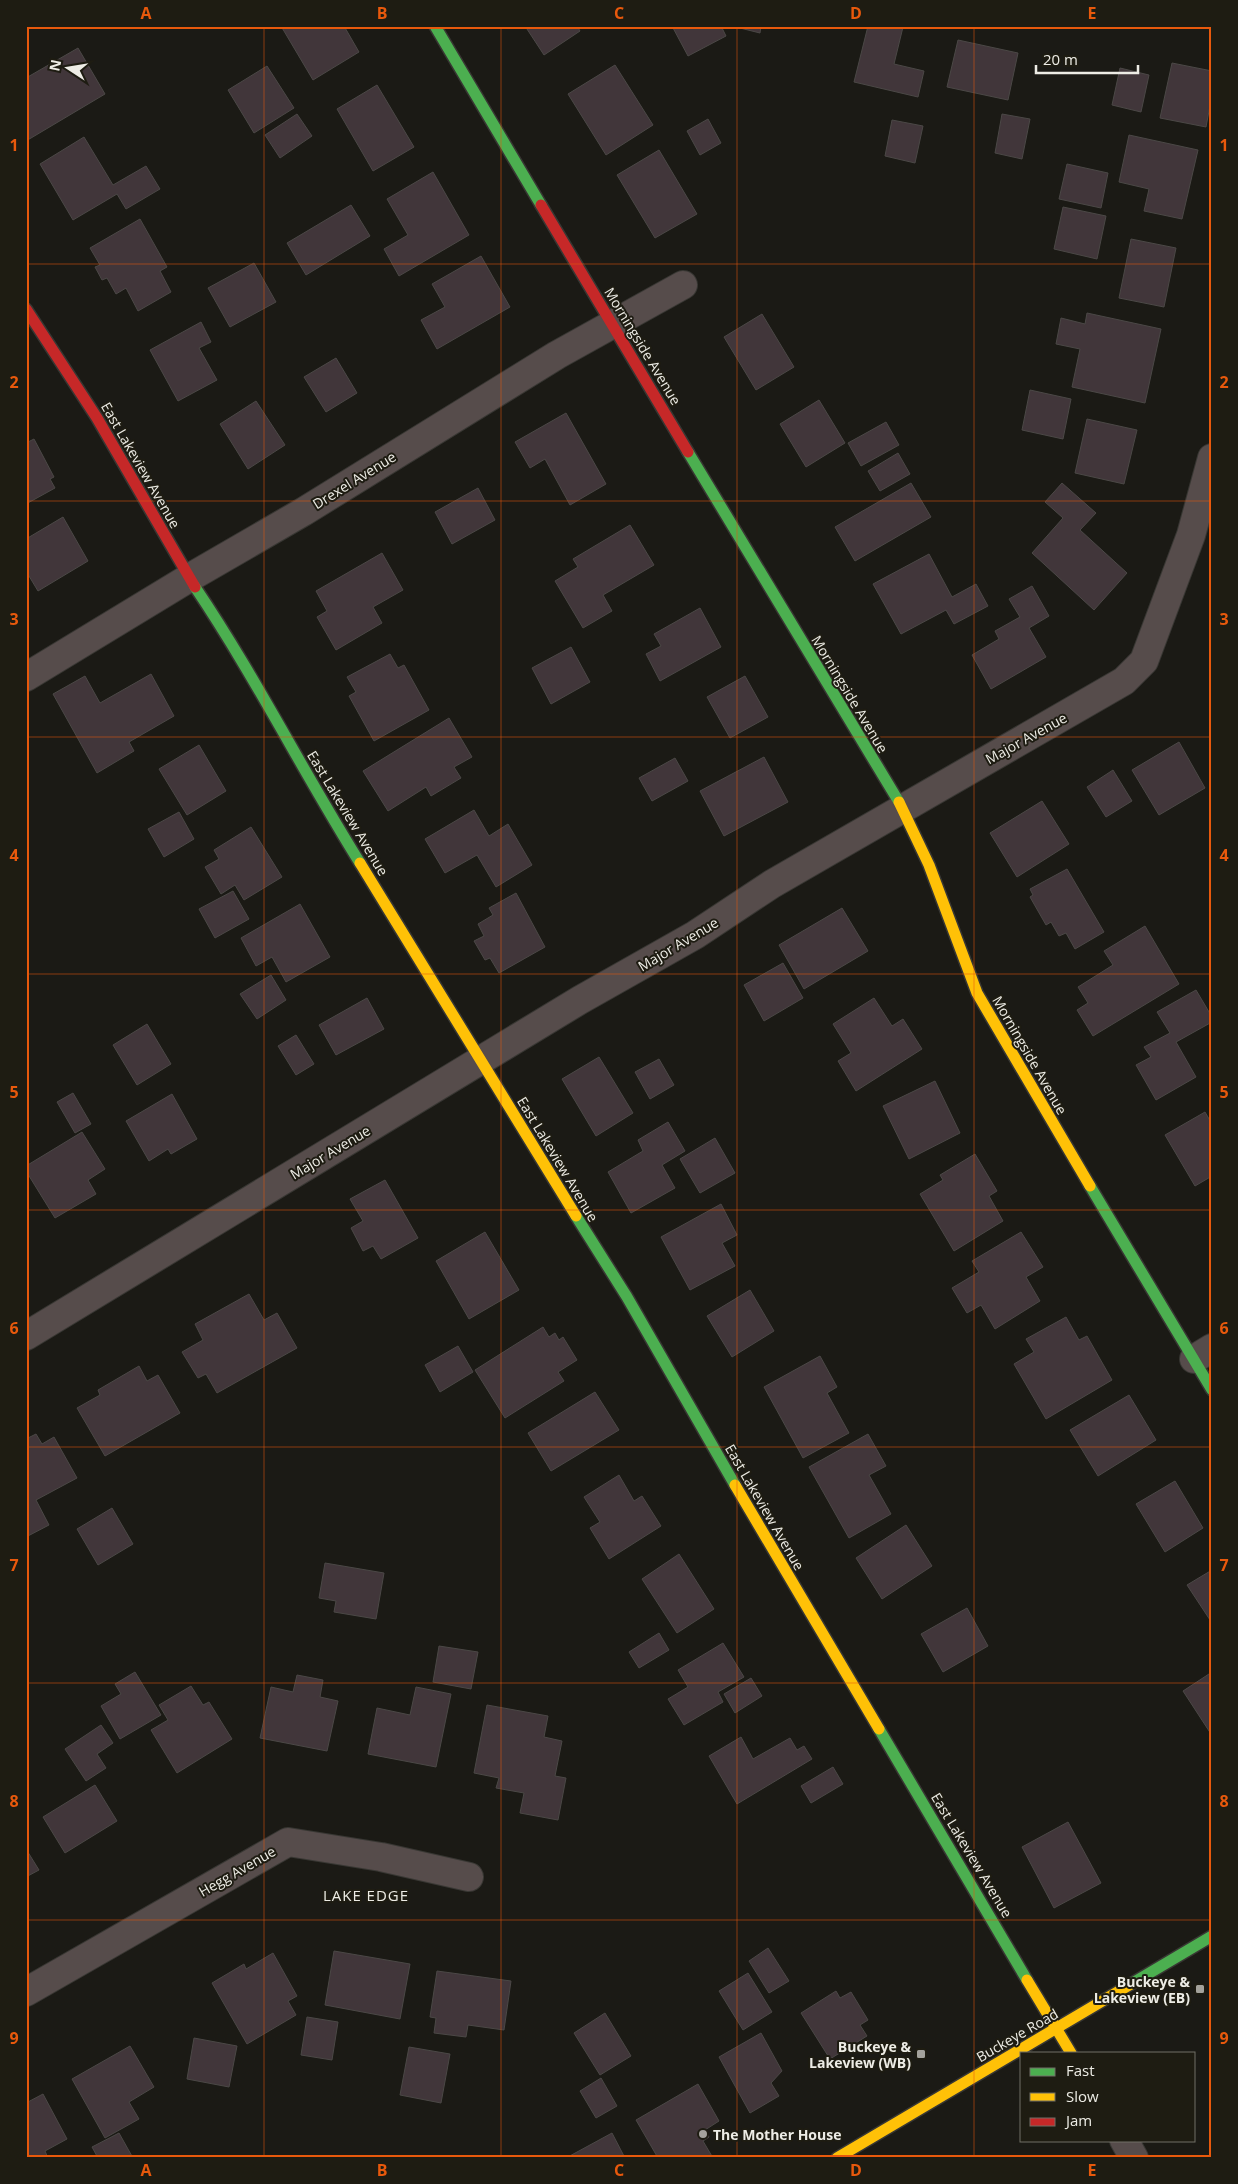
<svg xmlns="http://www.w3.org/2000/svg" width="1238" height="2184" viewBox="0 0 1238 2184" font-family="'Open Sans',sans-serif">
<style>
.building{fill:#41363a;stroke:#4b4846}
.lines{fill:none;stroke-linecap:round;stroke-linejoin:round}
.street-casing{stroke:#383733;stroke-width:30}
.fast-casing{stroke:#383733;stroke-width:14}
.slow-casing{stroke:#383733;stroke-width:14}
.jam-casing{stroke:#383733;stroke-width:14}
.street{stroke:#564c4b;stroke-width:28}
.fast{stroke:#4caf50;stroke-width:11}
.slow{stroke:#ffc107;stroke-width:11}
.jam{stroke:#c62828;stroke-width:11}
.grid{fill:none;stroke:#e8590c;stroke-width:1;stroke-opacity:0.55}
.poi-dot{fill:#a4a29c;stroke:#1e1c12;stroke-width:2}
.labels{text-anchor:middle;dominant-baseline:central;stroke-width:4;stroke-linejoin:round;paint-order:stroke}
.street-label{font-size:14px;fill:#edece5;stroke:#1e1c12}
.poi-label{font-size:14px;font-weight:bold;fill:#edece5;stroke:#1e1c12;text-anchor:end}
.neighbourhood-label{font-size:15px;letter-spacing:1px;fill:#edece5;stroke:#1e1c12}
.neatline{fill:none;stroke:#e8590c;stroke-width:2}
.grid-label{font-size:16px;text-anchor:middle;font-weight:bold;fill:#e8590c}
</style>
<rect width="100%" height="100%" fill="#1b1a15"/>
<!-- building -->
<g class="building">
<polygon points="281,26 344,26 359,52 313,80"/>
<polygon points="525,26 577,26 580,31 544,55"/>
<polygon points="672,26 721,26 726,36 688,56"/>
<polygon points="732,26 761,26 760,33"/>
<polygon points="868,26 903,27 894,64 924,71 918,97 854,82"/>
<polygon points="958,40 1018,53 1008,100 947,87"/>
<polygon points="78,48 105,94 26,141 26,78"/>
<polygon points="1172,63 1212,71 1212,95 1206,127 1160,118"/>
<polygon points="615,65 653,125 606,155 568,94"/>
<polygon points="267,66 294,108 254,133 228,90"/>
<polygon points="1120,68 1149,75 1141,112 1112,105"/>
<polygon points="377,85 414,147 373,171 337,109"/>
<polygon points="297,114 312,136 280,158 265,135"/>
<polygon points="1002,114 1030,119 1022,159 995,153"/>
<polygon points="708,119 721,143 700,155 687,131"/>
<polygon points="892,120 923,126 915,163 885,156"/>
<polygon points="1129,135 1198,150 1182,219 1144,211 1149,189 1119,182"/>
<polygon points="84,137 113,185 146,166 160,189 126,209 117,194 73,220 40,164"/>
<polygon points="659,150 697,214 655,238 617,175"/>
<polygon points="1067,164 1108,173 1101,208 1059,199"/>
<polygon points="433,172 469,235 399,276 384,249 408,235 387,199"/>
<polygon points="351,205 370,236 306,275 287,243"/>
<polygon points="1063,207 1106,216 1097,259 1054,249"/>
<polygon points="140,219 167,267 160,271 171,292 138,311 126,288 116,294 107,278 102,280 95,267 100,265 90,248"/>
<polygon points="1131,239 1176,248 1164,307 1119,298"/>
<polygon points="481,256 510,307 437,349 421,320 445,307 432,284"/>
<polygon points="254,263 276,302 230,327 208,288"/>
<polygon points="1087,313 1161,329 1145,403 1072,387 1080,349 1056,344 1061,318 1085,324"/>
<polygon points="762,314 794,367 756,390 724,337"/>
<polygon points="201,322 211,342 199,348 217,380 178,401 150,350"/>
<polygon points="336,358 357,393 326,412 304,377"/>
<polygon points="1030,390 1071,399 1063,439 1022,430"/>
<polygon points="819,400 845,443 806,467 780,424"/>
<polygon points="256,401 285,445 248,469 220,424"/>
<polygon points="566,413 606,484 570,505 545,459 530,468 515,442"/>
<polygon points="1087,419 1137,430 1124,484 1075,473"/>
<polygon points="886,422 899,445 861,466 848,443"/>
<polygon points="34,439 54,477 50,479 55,488 26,504 26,443"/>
<polygon points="898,453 910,474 880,491 868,471"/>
<polygon points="911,483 931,517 855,561 835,527"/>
<polygon points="1062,483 1096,513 1080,530 1127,573 1094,610 1032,553 1063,518 1045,502"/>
<polygon points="478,488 495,520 452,544 435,512"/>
<polygon points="63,517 88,561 38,591 26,571 26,539"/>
<polygon points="630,525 654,565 603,595 612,611 583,628 555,581 578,567 573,559"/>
<polygon points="382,553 403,590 373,607 382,623 336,650 317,617 327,611 316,591"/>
<polygon points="929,554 952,597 976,584 988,606 954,624 946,610 901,634 873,584"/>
<polygon points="1032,586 1049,616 1029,628 1046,657 991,689 972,655 999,639 995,631 1020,617 1009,599"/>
<polygon points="700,608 721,647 660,681 646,654 661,646 654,634"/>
<polygon points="571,647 590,682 551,704 532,668"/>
<polygon points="390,654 398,668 404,665 429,710 374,741 349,696 356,692 347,677"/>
<polygon points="151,674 174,716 129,742 134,751 97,773 53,694 85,676 100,703"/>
<polygon points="745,676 768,717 730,738 707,697"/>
<polygon points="449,718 472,757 454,767 461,778 431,796 426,787 388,811 363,771"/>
<polygon points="1179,742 1205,788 1159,815 1132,770"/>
<polygon points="199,745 226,791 187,815 159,769"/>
<polygon points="764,757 788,802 724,836 700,791"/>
<polygon points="675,758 688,781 652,801 639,778"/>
<polygon points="1113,770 1132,801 1106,817 1087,787"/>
<polygon points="1042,801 1069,844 1017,877 990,833"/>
<polygon points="474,810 489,836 508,824 532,865 496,887 477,855 445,873 425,839"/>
<polygon points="179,812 194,839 164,857 148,829"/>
<polygon points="251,827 282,877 244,900 235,885 221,894 205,867 219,859 214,850"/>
<polygon points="1067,869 1104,932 1075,949 1066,933 1059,936 1051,922 1046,925 1030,897 1033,895 1030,889"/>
<polygon points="233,891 249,919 215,938 199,909"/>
<polygon points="516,893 545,947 499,973 490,958 485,960 474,941 484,936 478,924 493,915 489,908"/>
<polygon points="300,904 330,957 286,982 272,957 256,966 241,938"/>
<polygon points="842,908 868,951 804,989 779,945"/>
<polygon points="1145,926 1179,984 1093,1036 1077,1010 1088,1003 1078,987 1113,965 1104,951"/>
<polygon points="783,963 803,998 764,1021 744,985"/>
<polygon points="271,975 286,1000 257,1019 240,994"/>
<polygon points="1196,990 1212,1017 1212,1022 1176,1042 1196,1077 1156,1100 1136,1065 1151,1057 1144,1047 1170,1033 1157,1012"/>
<polygon points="367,998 384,1029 336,1055 319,1025"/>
<polygon points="874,998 892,1026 903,1019 922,1049 856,1091 838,1061 851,1053 833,1024"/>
<polygon points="147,1024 171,1064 137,1085 113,1045"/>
<polygon points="296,1035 314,1064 296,1075 278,1046"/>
<polygon points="599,1057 633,1113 596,1136 562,1079"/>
<polygon points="659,1059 674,1085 650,1099 635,1072"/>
<polygon points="935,1081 960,1133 909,1159 883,1106"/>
<polygon points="73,1093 91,1124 75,1133 57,1102"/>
<polygon points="172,1094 197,1139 171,1154 168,1149 149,1161 126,1121"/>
<polygon points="1205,1112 1212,1124 1212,1176 1195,1186 1165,1135"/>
<polygon points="668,1122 685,1151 662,1165 675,1188 631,1213 608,1172 643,1151 638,1140"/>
<polygon points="82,1132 105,1169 88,1180 96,1194 55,1218 26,1171 26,1166"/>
<polygon points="715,1138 735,1173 700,1193 680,1159"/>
<polygon points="975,1154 997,1191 989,1196 1003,1221 954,1251 920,1194 943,1180 940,1175"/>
<polygon points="385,1180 418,1238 381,1259 373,1246 363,1251 351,1228 363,1221 350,1199"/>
<polygon points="721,1204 737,1235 722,1243 735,1266 690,1290 661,1237"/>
<polygon points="485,1232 519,1290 469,1319 436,1261"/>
<polygon points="1021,1232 1043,1267 1026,1277 1040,1301 995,1329 981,1305 967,1313 952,1288 979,1272 972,1261"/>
<polygon points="750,1290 774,1331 732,1357 707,1316"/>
<polygon points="249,1294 264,1320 277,1313 297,1348 217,1393 206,1374 198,1378 182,1352 203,1340 195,1324"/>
<polygon points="1066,1317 1079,1340 1087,1336 1112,1380 1046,1419 1014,1364 1034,1352 1026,1339"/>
<polygon points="543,1327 549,1337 555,1333 559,1340 563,1337 577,1360 558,1372 564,1381 505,1418 475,1370"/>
<polygon points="458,1346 473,1372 440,1392 425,1365"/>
<polygon points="820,1356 837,1387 827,1393 849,1433 803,1458 764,1387"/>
<polygon points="139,1366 147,1381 158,1375 180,1413 105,1456 77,1408 100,1395 98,1390"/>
<polygon points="595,1392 619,1430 551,1471 528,1433"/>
<polygon points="1129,1395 1156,1440 1098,1476 1070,1430"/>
<polygon points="36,1434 42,1444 54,1437 77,1478 36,1500 49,1525 26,1537 26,1439"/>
<polygon points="868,1434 886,1466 869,1475 891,1514 849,1538 809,1467"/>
<polygon points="619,1475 634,1501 642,1496 661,1526 609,1559 590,1528 600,1522 584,1497"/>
<polygon points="1175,1481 1203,1528 1165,1552 1136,1504"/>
<polygon points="112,1508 133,1544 98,1565 77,1529"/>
<polygon points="906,1525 932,1566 882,1599 856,1558"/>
<polygon points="679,1554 714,1609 677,1633 642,1579"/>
<polygon points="325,1563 384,1573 376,1619 334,1612 336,1601 319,1598"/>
<polygon points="1212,1570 1212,1623 1187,1585"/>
<polygon points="967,1608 988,1646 943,1672 921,1634"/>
<polygon points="659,1633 669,1650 639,1668 629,1652"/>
<polygon points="723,1643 744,1677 718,1692 723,1702 684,1725 668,1699 688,1687 678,1670"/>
<polygon points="439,1646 478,1652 471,1689 433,1682"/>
<polygon points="135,1672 161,1715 120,1739 101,1706 121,1694 115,1684"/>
<polygon points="1212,1672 1212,1733 1211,1734 1183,1691"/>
<polygon points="297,1675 323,1680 320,1697 338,1701 327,1751 260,1738 271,1687 293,1692"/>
<polygon points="751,1678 762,1696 735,1713 724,1694"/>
<polygon points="191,1686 203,1705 209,1702 232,1739 177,1773 151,1730 168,1720 159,1705"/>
<polygon points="416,1687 451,1694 436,1767 368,1754 377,1708 410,1715"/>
<polygon points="487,1705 548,1716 544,1737 562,1741 555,1776 566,1778 558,1820 520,1813 524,1793 496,1788 499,1778 474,1773"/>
<polygon points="101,1725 113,1743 97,1754 106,1768 86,1781 65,1749"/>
<polygon points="741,1737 753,1759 790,1738 797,1750 804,1746 812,1759 737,1804 709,1756"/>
<polygon points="833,1767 843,1784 811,1803 801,1786"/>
<polygon points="95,1785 117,1821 65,1853 43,1817"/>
<polygon points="1068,1822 1101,1883 1054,1908 1022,1847"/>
<polygon points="26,1849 39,1870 26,1877"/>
<polygon points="768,1948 789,1981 769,1993 749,1961"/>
<polygon points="334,1951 410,1964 400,2019 325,2005"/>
<polygon points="273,1953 297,1996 288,2001 296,2015 247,2044 212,1983 244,1964 246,1969"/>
<polygon points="437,1971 511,1981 504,2030 468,2025 466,2037 434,2033 436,2018 430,2017"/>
<polygon points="748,1973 772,2012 743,2030 719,1991"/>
<polygon points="836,1991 840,1998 851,1992 868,2020 860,2025 867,2036 830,2059 801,2013"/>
<polygon points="605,2013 631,2056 600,2075 574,2033"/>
<polygon points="307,2017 338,2022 332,2060 301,2055"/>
<polygon points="761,2033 782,2071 771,2083 779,2096 750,2113 719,2057"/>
<polygon points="194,2038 237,2046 229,2087 187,2079"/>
<polygon points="130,2046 154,2087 129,2102 139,2119 105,2138 72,2079"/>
<polygon points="409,2047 450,2054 441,2103 400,2095"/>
<polygon points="601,2078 617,2106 596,2118 580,2091"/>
<polygon points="698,2084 719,2121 705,2130 709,2137 703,2141 713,2158 658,2158 636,2120"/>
<polygon points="43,2094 67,2139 45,2151 48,2158 26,2158 26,2103"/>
<polygon points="119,2133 133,2158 98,2158 92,2147"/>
<polygon points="612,2133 625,2158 566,2158"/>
</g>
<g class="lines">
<!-- street casing -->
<g class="street-casing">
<g id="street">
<polyline points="26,677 189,578 303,512 557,355 683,285"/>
<polyline points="26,1336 580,1000 695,935 772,884 1124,681 1144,661 1191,535 1212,458"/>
<polyline points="1194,1359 1212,1348"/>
<polyline points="26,1992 288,1842 381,1857 469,1877"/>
<polyline points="1124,2140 1134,2158"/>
</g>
</g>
<!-- fast casing -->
<g class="fast-casing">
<g id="fast">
<polyline points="435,26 541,205"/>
<polyline points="688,452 899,802"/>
<path d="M195,587C255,676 303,772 360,863"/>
<polyline points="1090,1186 1212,1390"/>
<polyline points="576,1216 627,1297 735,1485"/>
<polyline points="879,1729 1027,1980"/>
<polyline points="1131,1984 1212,1936"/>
</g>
</g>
<!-- slow casing -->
<g class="slow-casing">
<g id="slow">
<polyline points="899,802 929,865 977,993 1090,1186"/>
<polyline points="360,863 576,1216"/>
<polyline points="735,1485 879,1729"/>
<polyline points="1027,1980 1071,2053"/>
<polyline points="837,2158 1131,1984"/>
</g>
</g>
<!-- jam casing -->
<g class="jam-casing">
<g id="jam">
<polyline points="541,205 688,452"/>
<polyline points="26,309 97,418 195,587"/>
</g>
</g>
<!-- street -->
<use href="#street" class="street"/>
<!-- fast -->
<use href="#fast" class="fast"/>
<!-- slow -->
<use href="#slow" class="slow"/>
<!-- jam -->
<use href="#jam" class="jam"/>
</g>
<!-- grid -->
<path class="grid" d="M264,26V2158M501,26V2158M737,26V2158M974,26V2158M26,264H1212M26,501H1212M26,737H1212M26,974H1212M26,1210H1212M26,1447H1212M26,1683H1212M26,1920H1212"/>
<!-- markers -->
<g class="poi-dot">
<rect x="1195" y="1984" width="10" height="10" rx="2.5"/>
<rect x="916" y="2049" width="10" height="10" rx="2.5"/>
<circle cx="703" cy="2134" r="5"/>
</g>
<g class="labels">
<!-- street labels -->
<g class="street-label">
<text transform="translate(643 346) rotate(59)">Morningside Avenue</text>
<text transform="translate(141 465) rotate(60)">East Lakeview Avenue</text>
<text transform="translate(354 480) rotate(-32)">Drexel Avenue</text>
<text transform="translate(850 694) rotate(59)">Morningside Avenue</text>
<text transform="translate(1026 738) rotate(-29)">Major Avenue</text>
<text transform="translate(348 813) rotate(59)">East Lakeview Avenue</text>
<text transform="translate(678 944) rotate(-31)">Major Avenue</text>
<text transform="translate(1030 1055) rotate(60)">Morningside Avenue</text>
<text transform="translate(330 1152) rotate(-31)">Major Avenue</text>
<text transform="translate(558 1159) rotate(59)">East Lakeview Avenue</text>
<text transform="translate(765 1507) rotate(60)">East Lakeview Avenue</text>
<text transform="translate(972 1855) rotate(59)">East Lakeview Avenue</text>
<text transform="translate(237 1871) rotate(-30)">Hegg Avenue</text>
<text transform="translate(1017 2035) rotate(-30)">Buckeye Road</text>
</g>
<!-- poi labels -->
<g class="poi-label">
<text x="1190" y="1981">Buckeye &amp;<tspan x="1190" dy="16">Lakeview (EB)</tspan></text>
<text x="911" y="2046">Buckeye &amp;<tspan x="911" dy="16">Lakeview (WB)</tspan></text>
<text x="713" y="2134" text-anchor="start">The Mother House</text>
</g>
<!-- neighbourhood labels -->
<g class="neighbourhood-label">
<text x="366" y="1895">LAKE EDGE</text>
</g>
</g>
<!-- border -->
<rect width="1238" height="2184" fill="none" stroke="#1e1c12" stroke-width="55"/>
<!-- legend -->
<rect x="1020" y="2052" width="175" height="90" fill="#1e1c12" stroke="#716f66"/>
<rect x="1030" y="2068" width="25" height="8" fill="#4caf50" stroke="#716f66"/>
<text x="1066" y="2076" font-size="15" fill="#edece5">Fast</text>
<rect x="1030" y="2093" width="25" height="8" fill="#ffc107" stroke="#716f66"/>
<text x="1066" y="2102" font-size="15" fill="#edece5">Slow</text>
<rect x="1030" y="2118" width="25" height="8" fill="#c62828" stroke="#716f66"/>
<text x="1066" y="2126" font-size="15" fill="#edece5">Jam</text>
<!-- north arrow -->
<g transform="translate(68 68) rotate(282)" stroke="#1e1c12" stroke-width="4" paint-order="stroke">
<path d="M0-4L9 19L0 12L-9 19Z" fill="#edece5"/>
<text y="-8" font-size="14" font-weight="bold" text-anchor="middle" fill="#edece5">N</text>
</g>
<!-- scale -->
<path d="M1036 65v8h102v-8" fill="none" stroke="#edece5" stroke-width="2.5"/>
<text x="1043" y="65" font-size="15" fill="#edece5" stroke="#1e1c12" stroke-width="4" paint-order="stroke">20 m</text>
<rect x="28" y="28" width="1182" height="2128" class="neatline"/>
<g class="grid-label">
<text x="146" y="19">A</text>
<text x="382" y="19">B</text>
<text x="619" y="19">C</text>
<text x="856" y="19">D</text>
<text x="1092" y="19">E</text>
<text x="14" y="151">1</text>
<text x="1224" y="151">1</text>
<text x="14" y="388">2</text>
<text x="1224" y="388">2</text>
<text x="14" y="625">3</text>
<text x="1224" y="625">3</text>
<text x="14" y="861">4</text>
<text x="1224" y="861">4</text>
<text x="14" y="1098">5</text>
<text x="1224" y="1098">5</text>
<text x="14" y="1334">6</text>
<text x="1224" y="1334">6</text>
<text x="14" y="1571">7</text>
<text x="1224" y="1571">7</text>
<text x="14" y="1807">8</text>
<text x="1224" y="1807">8</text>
<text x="14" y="2044">9</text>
<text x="1224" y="2044">9</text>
<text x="146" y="2176">A</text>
<text x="382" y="2176">B</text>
<text x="619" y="2176">C</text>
<text x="856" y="2176">D</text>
<text x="1092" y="2176">E</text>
</g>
</svg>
